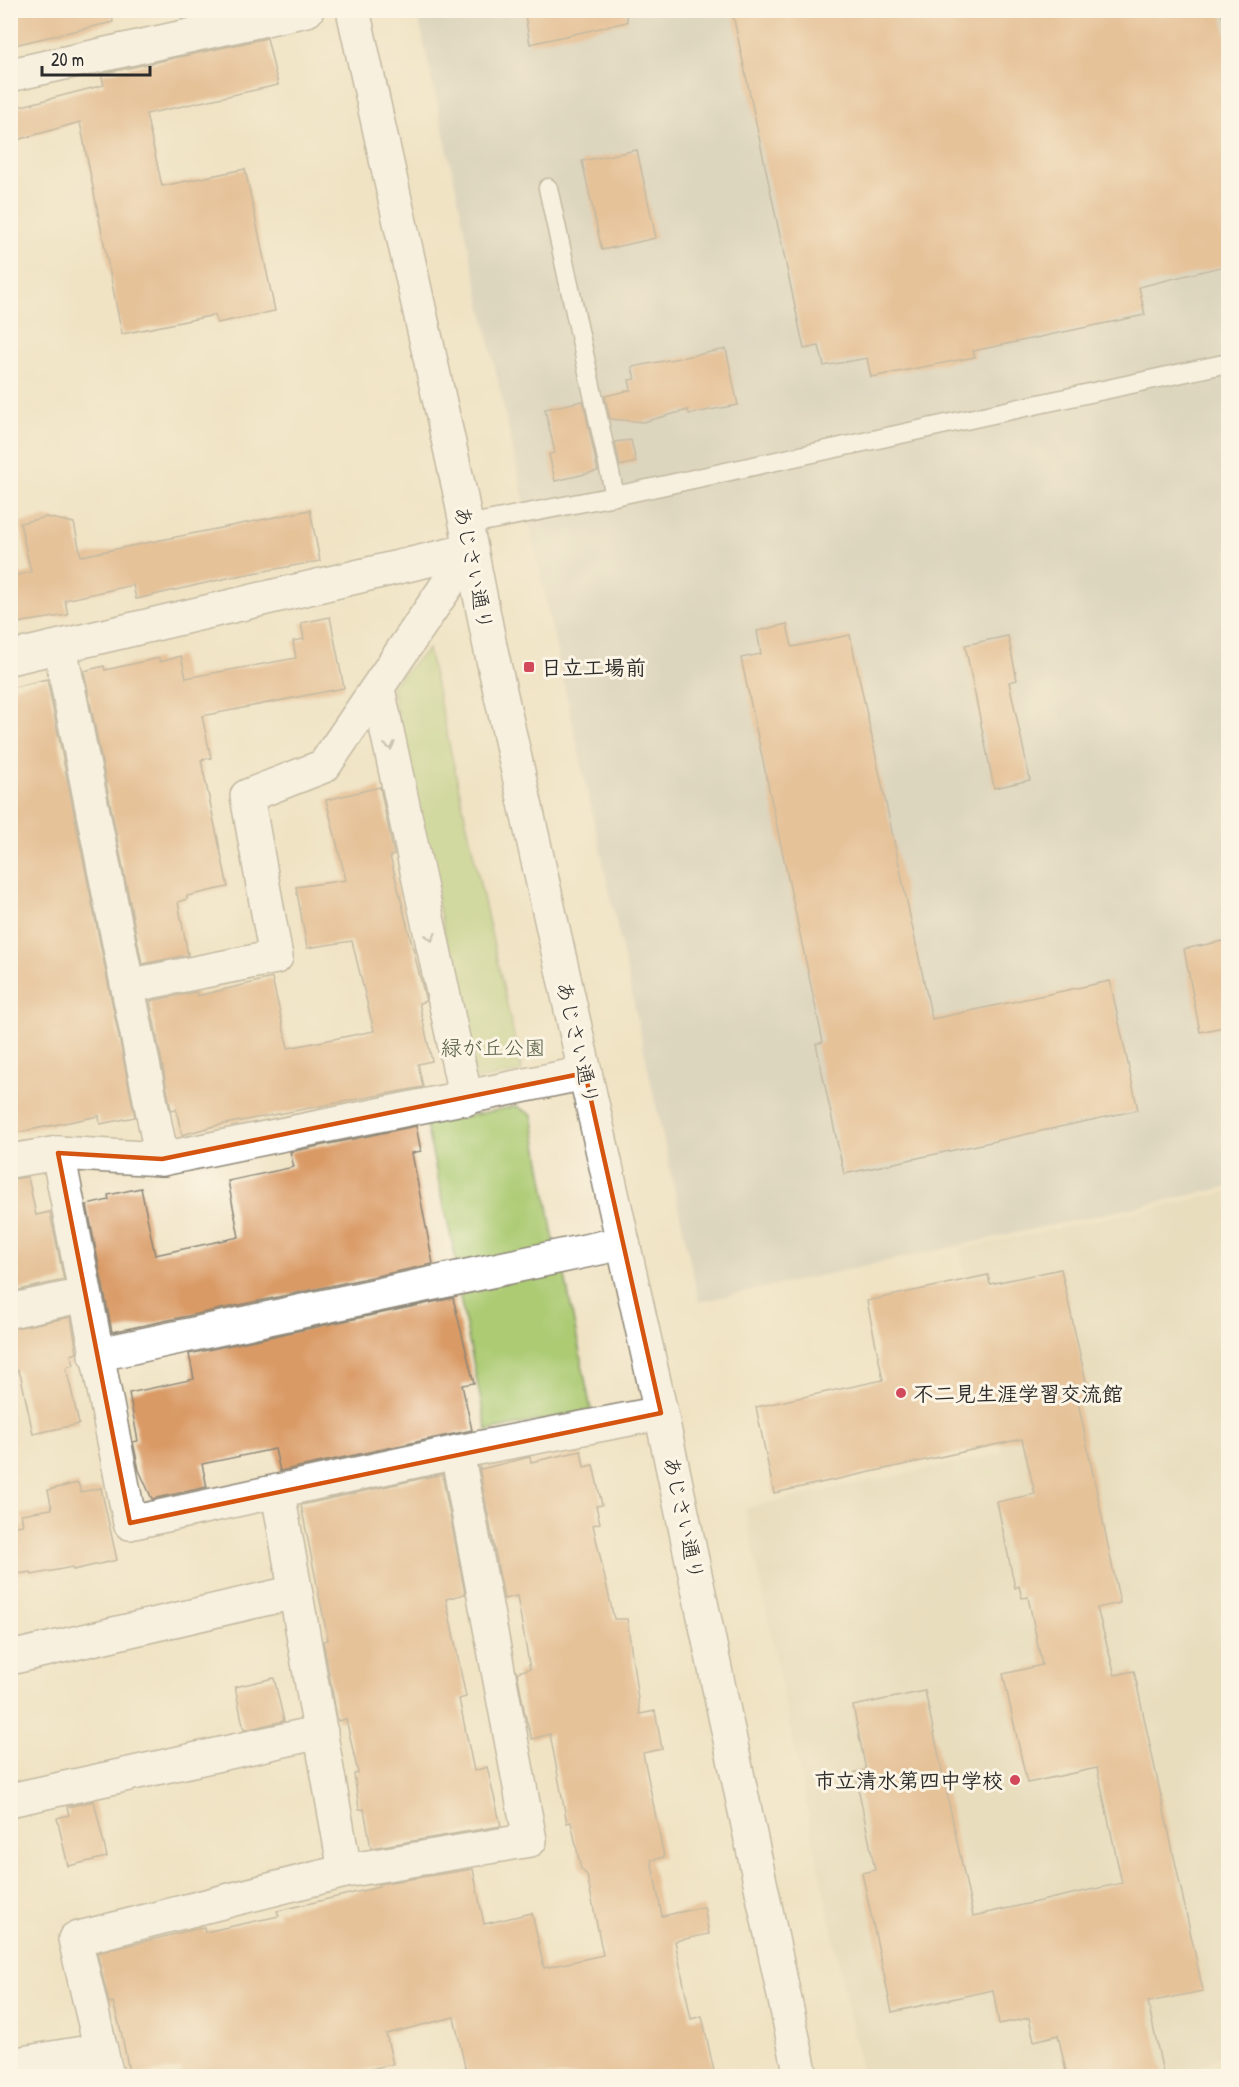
<svg xmlns="http://www.w3.org/2000/svg" width="1239" height="2087" viewBox="0 0 1239 2087" font-family="'Patrick Hand','Klee One',sans-serif">
<style>
.built{fill:#ddd4b4}
.industrial{fill:#c6c5b8}
.green{fill:#accb73;stroke:#6c7b4f;stroke-width:1.5}
.building{fill:#d99a65}
.lines{fill:none;stroke-linecap:round;stroke-linejoin:round}
.service-casing{stroke:#8e8778;stroke-width:21}
.minor-casing{stroke:#8e8778;stroke-width:36}
.tertiary-casing{stroke:#8e8778;stroke-width:36}
.service{stroke:#fff;stroke-width:18}
.minor{stroke:#fff;stroke-width:33}
.tertiary{stroke:#fff;stroke-width:33}
.oneway{stroke:#a0a0a0}
.marked{fill:none;stroke:#d5540f;stroke-width:4.5;stroke-linejoin:round}
.poi-dot{fill:#d1495b;stroke:#fcf5e5;stroke-width:2}
.labels{text-anchor:middle;dominant-baseline:central;stroke-width:6;stroke-linejoin:round;paint-order:stroke}
.street-label{font-size:21px;fill:#2b2b2b;stroke:#fcf5e5}
.poi-label{font-size:21px;font-weight:bold;fill:#2b2b2b;stroke:#fcf5e5;text-anchor:start}
.park-label{font-size:21px;fill:#525b41;stroke:#fcf5e5}
</style>
<rect width="100%" height="100%" fill="#fcf5e5"/>
<filter id="ink" filterUnits="userSpaceOnUse"><feTurbulence type="fractalNoise" baseFrequency=".0167" numOctaves="2"/><feDisplacementMap in="SourceGraphic" scale="12" xChannelSelector="R" yChannelSelector="G"/><feConvolveMatrix kernelMatrix="1 2 1 2 8 2 1 2 1" color-interpolation-filters="sRGB"/></filter>
<filter id="wash" filterUnits="userSpaceOnUse"><feTurbulence type="fractalNoise" baseFrequency=".008" numOctaves="4" result="noise"/><feDisplacementMap in="SourceGraphic" scale="24" xChannelSelector="R" yChannelSelector="G"/><feGaussianBlur stdDeviation="1.35" result="paint"/><feColorMatrix in="noise" values="0 0 0 0 0 0 0 0 0 0 0 0 0 0 0 0 0 1.4 0 .05"/><feComposite in="paint" operator="in"/></filter>
<g filter="url(#wash)">
<rect width="100%" height="100%" fill="#f0e3c4"/>
<!-- built -->
<polygon class="built" points="1228,1192 1228,2052 1182,2076 862,2076 745,1508 1002,1453 960,1249"/>
<!-- industrial -->
<polygon class="industrial" points="417,11 1228,11 1228,1187 699,1302"/>
<!-- green -->
<g class="green">
<polygon points="428,649 522,1072 476,1080 391,686"/>
<polygon points="516,1106 532,1115 555,1247 458,1269 426,1125"/>
<polygon points="564,1271 591,1410 487,1431 459,1292"/>
</g>
<g id="blocks">
<!-- building -->
<g class="building">
<polygon points="10,10 111,10 113,22 10,46"/>
<polygon points="524,10 626,10 627,22 530,44"/>
<polygon points="732,10 1221,10 1228,42 1228,265 1139,287 1145,315 973,351 975,357 871,377 867,358 824,366 819,346 804,349"/>
<polygon points="267,38 278,85 146,114 162,186 245,169 275,311 217,323 215,315 122,334 80,122 10,142 10,109 104,85 101,74"/>
<polygon points="637,150 656,238 602,250 582,161"/>
<polygon points="726,349 738,405 689,414 688,410 643,422 610,419 605,396 631,390 629,380 635,379 632,367"/>
<polygon points="583,401 598,471 555,481 549,454 555,453 545,409"/>
<polygon points="631,440 636,462 620,466 615,442"/>
<polygon points="310,510 320,561 232,577 136,599 133,585 65,600 68,615 10,624 10,577 31,572 20,523 46,517 74,523 81,556"/>
<polygon points="330,617 344,688 202,716 211,758 201,760 228,887 187,896 187,899 178,902 188,955 142,964 84,671 104,666 105,670 159,658 160,662 181,656 186,678 296,658 293,641 304,639 301,623"/>
<polygon points="787,624 792,647 850,635 932,1019 1110,981 1138,1110 844,1174 816,1044 823,1042 741,658 761,654 757,631"/>
<polygon points="1008,636 1017,680 1009,682 1030,780 994,788 965,645"/>
<polygon points="47,679 135,1117 100,1124 99,1116 10,1134 10,688"/>
<polygon points="380,787 394,855 390,856 426,1001 419,1003 432,1061 418,1064 423,1087 214,1126 182,1135 176,1109 171,1110 150,1001 196,992 197,996 272,978 288,1048 374,1031 352,941 307,948 296,887 346,880 326,800"/>
<polygon points="1228,940 1228,1026 1200,1032 1184,949"/>
<polygon points="416,1126 421,1151 412,1153 433,1264 112,1332 87,1205 109,1200 108,1195 141,1188 155,1255 239,1237 228,1181 294,1167 290,1152"/>
<polygon points="28,1177 36,1215 50,1212 64,1280 10,1292 10,1179"/>
<polygon points="1061,1269 1090,1400 1078,1402 1120,1603 1097,1608 1115,1675 1134,1671 1203,1991 1148,2002 1163,2073 1145,2076 1067,2076 1058,2035 1034,2041 1029,2018 999,2024 993,1990 892,2012 862,1873 875,1870 855,1772 866,1770 853,1706 925,1691 973,1916 1122,1883 1097,1768 1027,1783 1003,1674 1042,1665 1028,1597 1022,1598 1019,1586 1015,1588 997,1502 1035,1494 1022,1439 774,1493 756,1407 883,1380 867,1301 988,1275 990,1284"/>
<polygon points="453,1298 474,1383 462,1385 472,1430 280,1471 275,1449 202,1464 207,1487 152,1499 139,1470 133,1442 138,1441 129,1393 194,1379 189,1354"/>
<polygon points="71,1317 77,1353 71,1355 74,1365 66,1367 79,1424 33,1434 21,1377 18,1370 10,1372 10,1329"/>
<polygon points="581,1451 584,1467 593,1465 602,1505 596,1506 600,1523 593,1525 614,1619 627,1619 640,1714 655,1711 662,1749 643,1753 664,1857 651,1860 662,1916 704,1907 709,1934 675,1941 691,2019 702,2016 715,2076 467,2076 454,2017 386,2034 393,2064 339,2076 183,2076 181,2069 130,2076 121,2031 113,2002 109,2003 97,1953 204,1927 205,1932 279,1916 277,1911 379,1887 378,1884 473,1869 484,1924 532,1913 544,1968 603,1955 587,1875 581,1869 571,1822 567,1823 550,1734 532,1739 525,1715 517,1672 530,1669 517,1596 504,1599 479,1467 481,1469 530,1457 531,1462"/>
<polygon points="442,1474 465,1594 446,1599 466,1697 459,1699 474,1771 487,1767 501,1826 371,1848 364,1809 359,1809 354,1774 358,1773 346,1719 338,1721 337,1717 323,1641 328,1640 301,1505"/>
<polygon points="78,1483 81,1492 101,1488 117,1560 73,1570 72,1567 32,1575 31,1572 10,1575 10,1527 23,1525 21,1514 52,1509 48,1490"/>
<polygon points="274,1678 284,1721 244,1730 235,1687"/>
<polygon points="94,1801 107,1857 68,1866 57,1818 69,1815 67,1807"/>
</g>
</g>
</g>
<g filter="url(#ink)">
<use href="#blocks" fill-opacity="0" stroke="#8e8778" stroke-width="1.5"/>
<g class="lines">
<!-- service casing -->
<g class="service-casing">
<g id="service">
<polyline points="548,188 615,496"/>
<polyline points="466,525 615,496 1228,363"/>
</g>
</g>
<!-- minor casing -->
<g class="minor-casing">
<g id="minor">
<polyline points="10,75 307,10"/>
<polyline points="60,647 162,1159"/>
<polyline points="10,658 471,550"/>
<polyline points="378,689 466,1099"/>
<polyline points="128,986 276,957 247,796 324,766 471,550"/>
<polyline points="58,1153 130,1523 457,1452 661,1413"/>
<polyline points="10,1161 58,1153 162,1159 585,1073"/>
<polyline points="10,1311 84,1295"/>
<polyline points="95,1355 623,1243"/>
<polyline points="278,1493 345,1871"/>
<polyline points="10,1658 295,1592"/>
<polyline points="10,1800 321,1732"/>
<polyline points="10,2065 101,2050"/>
<polyline points="107,2076 75,1939 345,1871 530,1840 457,1452"/>
</g>
</g>
<!-- tertiary casing -->
<g class="tertiary-casing">
<polyline id="tertiary" points="353,10 460,493 490,646 661,1413 801,2076"/>
</g>
<!-- service -->
<use href="#service" class="service"/>
<!-- minor -->
<use href="#minor" class="minor"/>
<!-- tertiary -->
<use href="#tertiary" class="tertiary"/>
</g>
<!-- one-way arrows -->
<defs><path id="oneway-chevron" d="M-2-3.5L2.5 0L-2 3.5" fill="none" stroke-width="1.6" stroke-linecap="round" stroke-linejoin="round" transform="scale(1.5)"/></defs>
<g class="oneway">
<use href="#oneway-chevron" transform="translate(390 746) rotate(78)"/>
<use href="#oneway-chevron" transform="translate(431 937) rotate(78)"/>
</g>
</g>
<!-- marked area -->
<path d="M0 0H1239V2087H0ZM585,1073L661,1413L130,1523L58,1153L162,1159Z" fill="#f0e3c4" fill-opacity=".55" fill-rule="evenodd"/>
<path class="marked" d="M585,1073L661,1413L130,1523L58,1153L162,1159Z"/>
<!-- markers -->
<g class="poi-dot">
<rect x="523" y="661" width="12" height="12" rx="3"/>
<circle cx="901" cy="1393" r="6"/>
<circle cx="1015" cy="1780" r="6"/>
</g>
<g class="labels">
<!-- street labels -->
<g class="street-label">
<text transform="translate(474 568) rotate(79)">あじさい通り</text>
<text transform="translate(578 1043) rotate(77)">あじさい通り</text>
<text transform="translate(684 1518) rotate(78)">あじさい通り</text>
</g>
<!-- poi labels -->
<g class="poi-label">
<text x="541" y="667">日立工場前</text>
<text x="913" y="1393">不二見生涯学習交流館</text>
<text x="1003" y="1780" text-anchor="end">市立清水第四中学校</text>
</g>
<!-- park labels -->
<g class="park-label">
<text x="493" y="1047">緑が丘公園</text>
</g>
</g>
<!-- margin -->
<rect width="1239" height="2087" fill="none" stroke="#fcf5e5" stroke-width="36"/>
<!-- scale -->
<path d="M42 66v9h108v-9" fill="none" stroke="#2b2b2b" stroke-width="3"/>
<text x="51" y="66" font-size="18" fill="#2b2b2b" stroke="#fcf5e5" stroke-width="4.5" paint-order="stroke">20 m</text>
</svg>
